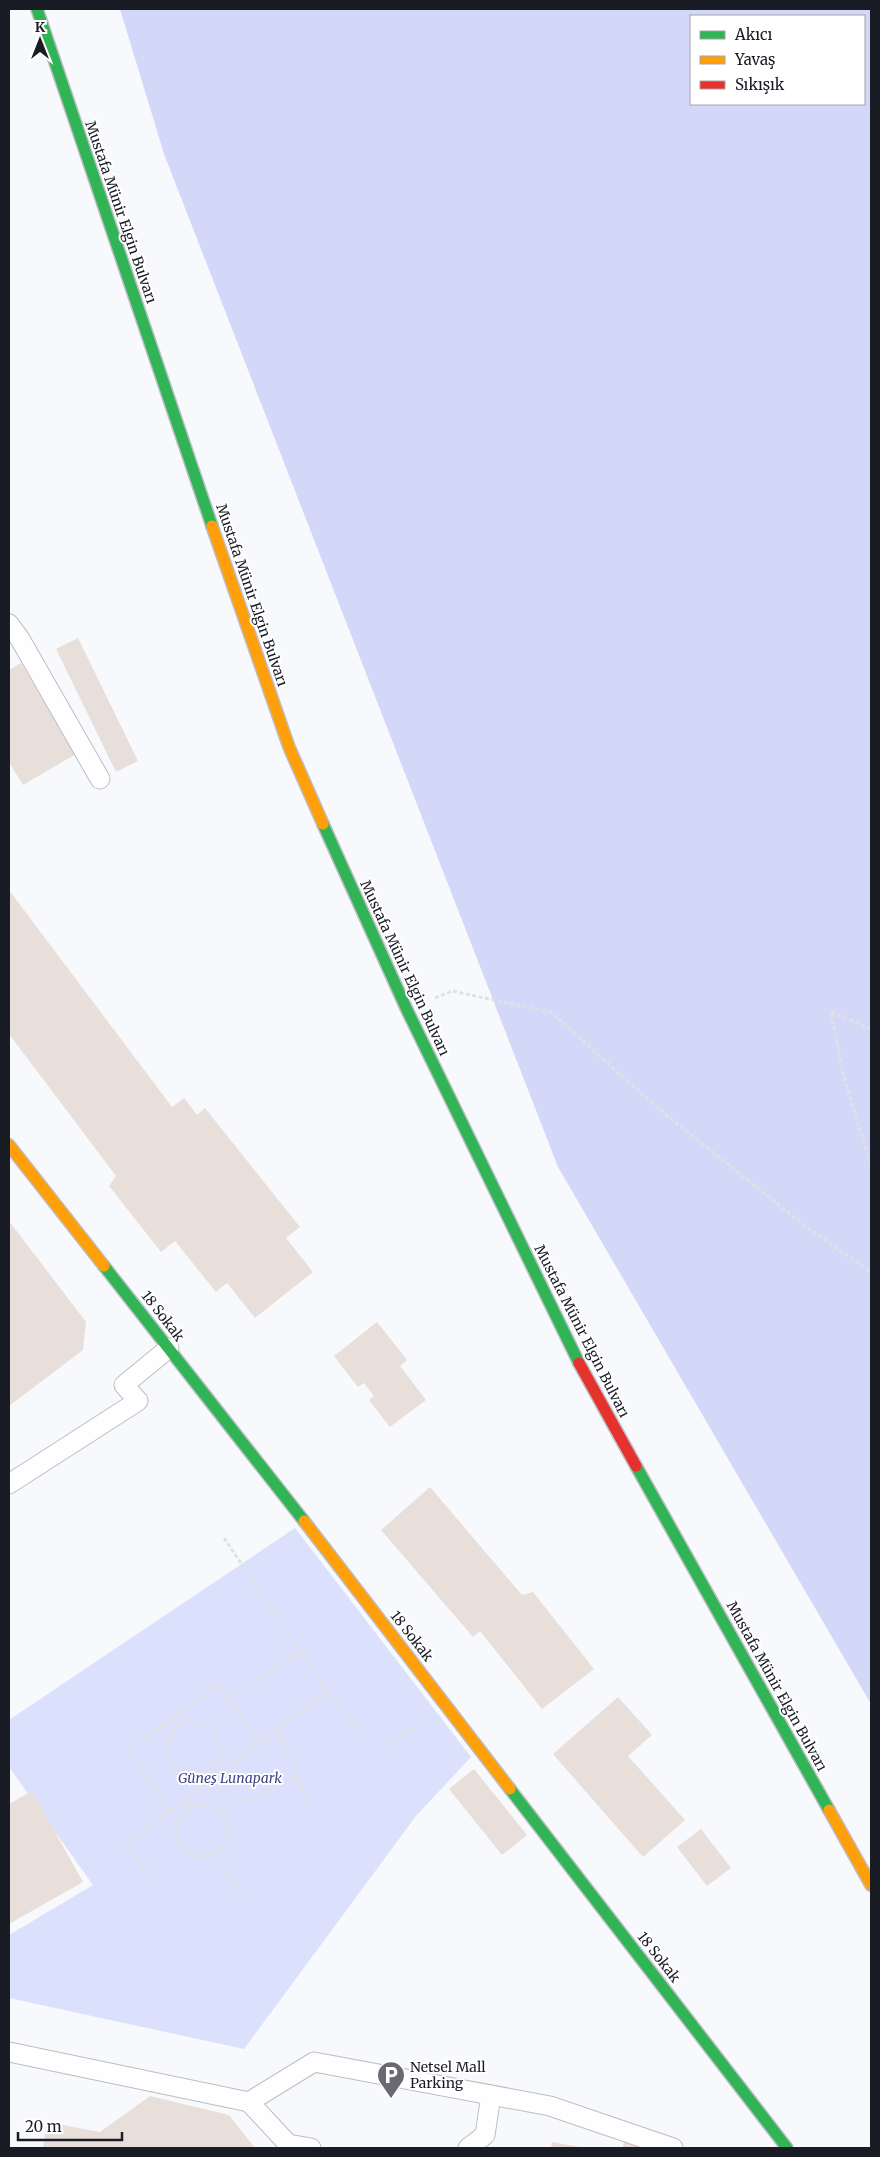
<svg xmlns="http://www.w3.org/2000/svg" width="880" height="2157" viewBox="0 0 880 2157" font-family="Merriweather,serif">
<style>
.green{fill:#dbe0fd}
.forest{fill:#d3d8f9;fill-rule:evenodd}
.building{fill:#e9dfda}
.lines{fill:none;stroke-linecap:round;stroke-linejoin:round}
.lane-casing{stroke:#bdbec4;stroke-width:21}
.fast-casing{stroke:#bdbec4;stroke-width:14}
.slow-casing{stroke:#bdbec4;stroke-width:14}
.jam-casing{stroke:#bdbec4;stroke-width:14}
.path{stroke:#e0e1e3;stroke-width:3;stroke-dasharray:4 2.5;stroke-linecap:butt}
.lane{stroke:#fefeff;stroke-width:19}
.fast{stroke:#30b455;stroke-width:11}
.slow{stroke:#ff9f0a;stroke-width:11}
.jam{stroke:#e5322d;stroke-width:11}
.labels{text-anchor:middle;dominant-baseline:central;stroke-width:4;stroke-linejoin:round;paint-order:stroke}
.street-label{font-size:14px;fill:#1a1c25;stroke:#fff}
.park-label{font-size:14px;font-style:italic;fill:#404588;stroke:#fff}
.poi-label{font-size:14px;fill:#1a1c25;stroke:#fff;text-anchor:start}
</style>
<rect width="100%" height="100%" fill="#f8f9fd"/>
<!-- green -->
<polygon class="green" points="295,1528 471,1757 416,1816 244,2049 9,1998 9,1935 93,1885 9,1767 9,1720"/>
<!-- forest -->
<path class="forest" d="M120,9H871V1704L558,1167L164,154ZM691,16H864V104H691Z"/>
<!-- building -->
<g class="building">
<polygon points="78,638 138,761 116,772 56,649"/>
<polygon points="21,663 76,754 23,785 9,762 9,670"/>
<polygon points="9,890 172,1107 184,1098 197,1115 205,1108 300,1227 286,1238 313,1272 255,1318 227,1283 216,1292 175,1241 161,1252 109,1186 116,1176 9,1034"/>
<polygon points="9,1221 86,1322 83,1350 9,1406"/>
<polygon points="377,1322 407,1360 400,1366 426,1400 390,1427 369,1400 374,1396 364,1383 358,1387 334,1356"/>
<polygon points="430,1487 522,1595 533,1592 594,1669 542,1709 480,1631 473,1637 381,1530"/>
<polygon points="618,1697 652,1735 628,1756 685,1820 643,1857 553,1754"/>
<polygon points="474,1769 527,1835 502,1855 449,1789"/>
<polygon points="32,1791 83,1882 9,1924 9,1804"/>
<polygon points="701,1829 731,1868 707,1886 677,1847"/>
<polygon points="150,2096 229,2115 255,2148 43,2148 47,2122 100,2132"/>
<polygon points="625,2140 645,2148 622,2148"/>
<polygon points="552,2142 580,2147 580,2148 551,2148"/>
</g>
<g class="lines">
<!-- lane casing -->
<g class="lane-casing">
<g id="lane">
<polyline points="9,624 20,639 100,779"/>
<polyline points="9,1484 138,1401 124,1385 169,1348"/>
<polyline points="9,2052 249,2102"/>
<polyline points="311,2148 288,2144 249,2102 314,2062 550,2106 673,2148"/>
<polyline points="468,2148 485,2135 491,2095"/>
</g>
</g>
<!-- fast casing -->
<g class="fast-casing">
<g id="fast">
<polyline points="37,9 212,526"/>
<polyline points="323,824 407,1010 579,1363"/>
<polyline points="104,1266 304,1521"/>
<polyline points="636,1466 829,1810"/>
<polyline points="510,1789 787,2148"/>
</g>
</g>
<!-- slow casing -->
<g class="slow-casing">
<g id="slow">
<polyline points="212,526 289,747 323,824"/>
<polyline points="9,1145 104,1266"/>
<polyline points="304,1521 510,1789"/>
<polyline points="829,1810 871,1885"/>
</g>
</g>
<!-- jam casing -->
<g class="jam-casing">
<polyline id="jam" points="579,1363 636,1466"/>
</g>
<!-- path -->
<g class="path">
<polyline points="435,998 452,991 551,1012 660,1110 809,1229 871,1272"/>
<polyline points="871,1029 831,1012 843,1074 871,1166"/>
<polyline points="224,1538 328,1692"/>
<polyline points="227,1697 301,1652"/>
<polyline points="173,1718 179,1727"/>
<circle cx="193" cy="1747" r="26"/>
<polyline points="383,1746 422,1724"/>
<polyline points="211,1767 218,1774"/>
<polyline points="297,1776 308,1807"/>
<polyline points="185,1799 191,1807"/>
<circle cx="202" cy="1830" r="26"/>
<polyline points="169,1812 130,1749 218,1685 261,1742"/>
<polyline points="221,1813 297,1776 278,1729"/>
<polyline points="213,1854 240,1893"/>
<polyline points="146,1874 126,1844 328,1692 365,1735"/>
</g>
<!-- lane -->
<use href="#lane" class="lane"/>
<!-- fast -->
<use href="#fast" class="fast"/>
<!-- slow -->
<use href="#slow" class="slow"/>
<!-- jam -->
<use href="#jam" class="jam"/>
</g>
<!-- icons -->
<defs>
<g id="parking-pin" transform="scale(1.4375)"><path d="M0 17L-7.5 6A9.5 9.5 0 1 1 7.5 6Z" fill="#686971" stroke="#fff"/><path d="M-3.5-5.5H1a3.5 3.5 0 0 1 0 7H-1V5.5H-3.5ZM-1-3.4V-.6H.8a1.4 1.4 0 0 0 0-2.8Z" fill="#fff"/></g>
</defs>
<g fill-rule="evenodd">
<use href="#parking-pin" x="391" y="2075"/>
</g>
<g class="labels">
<!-- street labels -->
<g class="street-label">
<text transform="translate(121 212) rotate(71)">Mustafa Münir Elgin Bulvarı</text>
<text transform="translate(252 595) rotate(71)">Mustafa Münir Elgin Bulvarı</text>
<text transform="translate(405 968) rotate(65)">Mustafa Münir Elgin Bulvarı</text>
<text transform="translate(163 1316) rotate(52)">18 Sokak</text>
<text transform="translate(582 1331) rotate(63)">Mustafa Münir Elgin Bulvarı</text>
<text transform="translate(412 1636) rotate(52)">18 Sokak</text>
<text transform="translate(777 1686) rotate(61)">Mustafa Münir Elgin Bulvarı</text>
<text transform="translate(659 1957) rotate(52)">18 Sokak</text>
</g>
<!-- park labels -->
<g class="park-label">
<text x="230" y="1778">Güneş Lunapark</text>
</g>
<!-- poi labels -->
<g class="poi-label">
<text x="410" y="2067">Netsel Mall<tspan x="410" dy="16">Parking</tspan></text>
</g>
</g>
<!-- border -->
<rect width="880" height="2157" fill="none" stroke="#1a1c25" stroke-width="20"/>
<!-- legend -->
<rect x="690" y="15" width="175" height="90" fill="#ffffff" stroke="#a3a4a8"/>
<rect x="700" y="31" width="25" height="8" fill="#30b455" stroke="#a3a4a8"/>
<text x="735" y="40" font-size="15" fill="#1a1c25">Akıcı</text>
<rect x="700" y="56" width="25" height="8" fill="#ff9f0a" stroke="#a3a4a8"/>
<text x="735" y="65" font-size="15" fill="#1a1c25">Yavaş</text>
<rect x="700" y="81" width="25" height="8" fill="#e5322d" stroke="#a3a4a8"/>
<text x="735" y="90" font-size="15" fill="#1a1c25">Sıkışık</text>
<!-- north arrow -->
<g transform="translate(40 40)" stroke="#ffffff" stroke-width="4" paint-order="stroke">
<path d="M0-4L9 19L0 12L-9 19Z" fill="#1a1c25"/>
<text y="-8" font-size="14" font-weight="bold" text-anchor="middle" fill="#1a1c25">K</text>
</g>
<!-- scale -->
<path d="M18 2132v8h104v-8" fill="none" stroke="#1a1c25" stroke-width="2.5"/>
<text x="25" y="2132" font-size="15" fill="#1a1c25" stroke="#ffffff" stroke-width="4" paint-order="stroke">20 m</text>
</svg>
